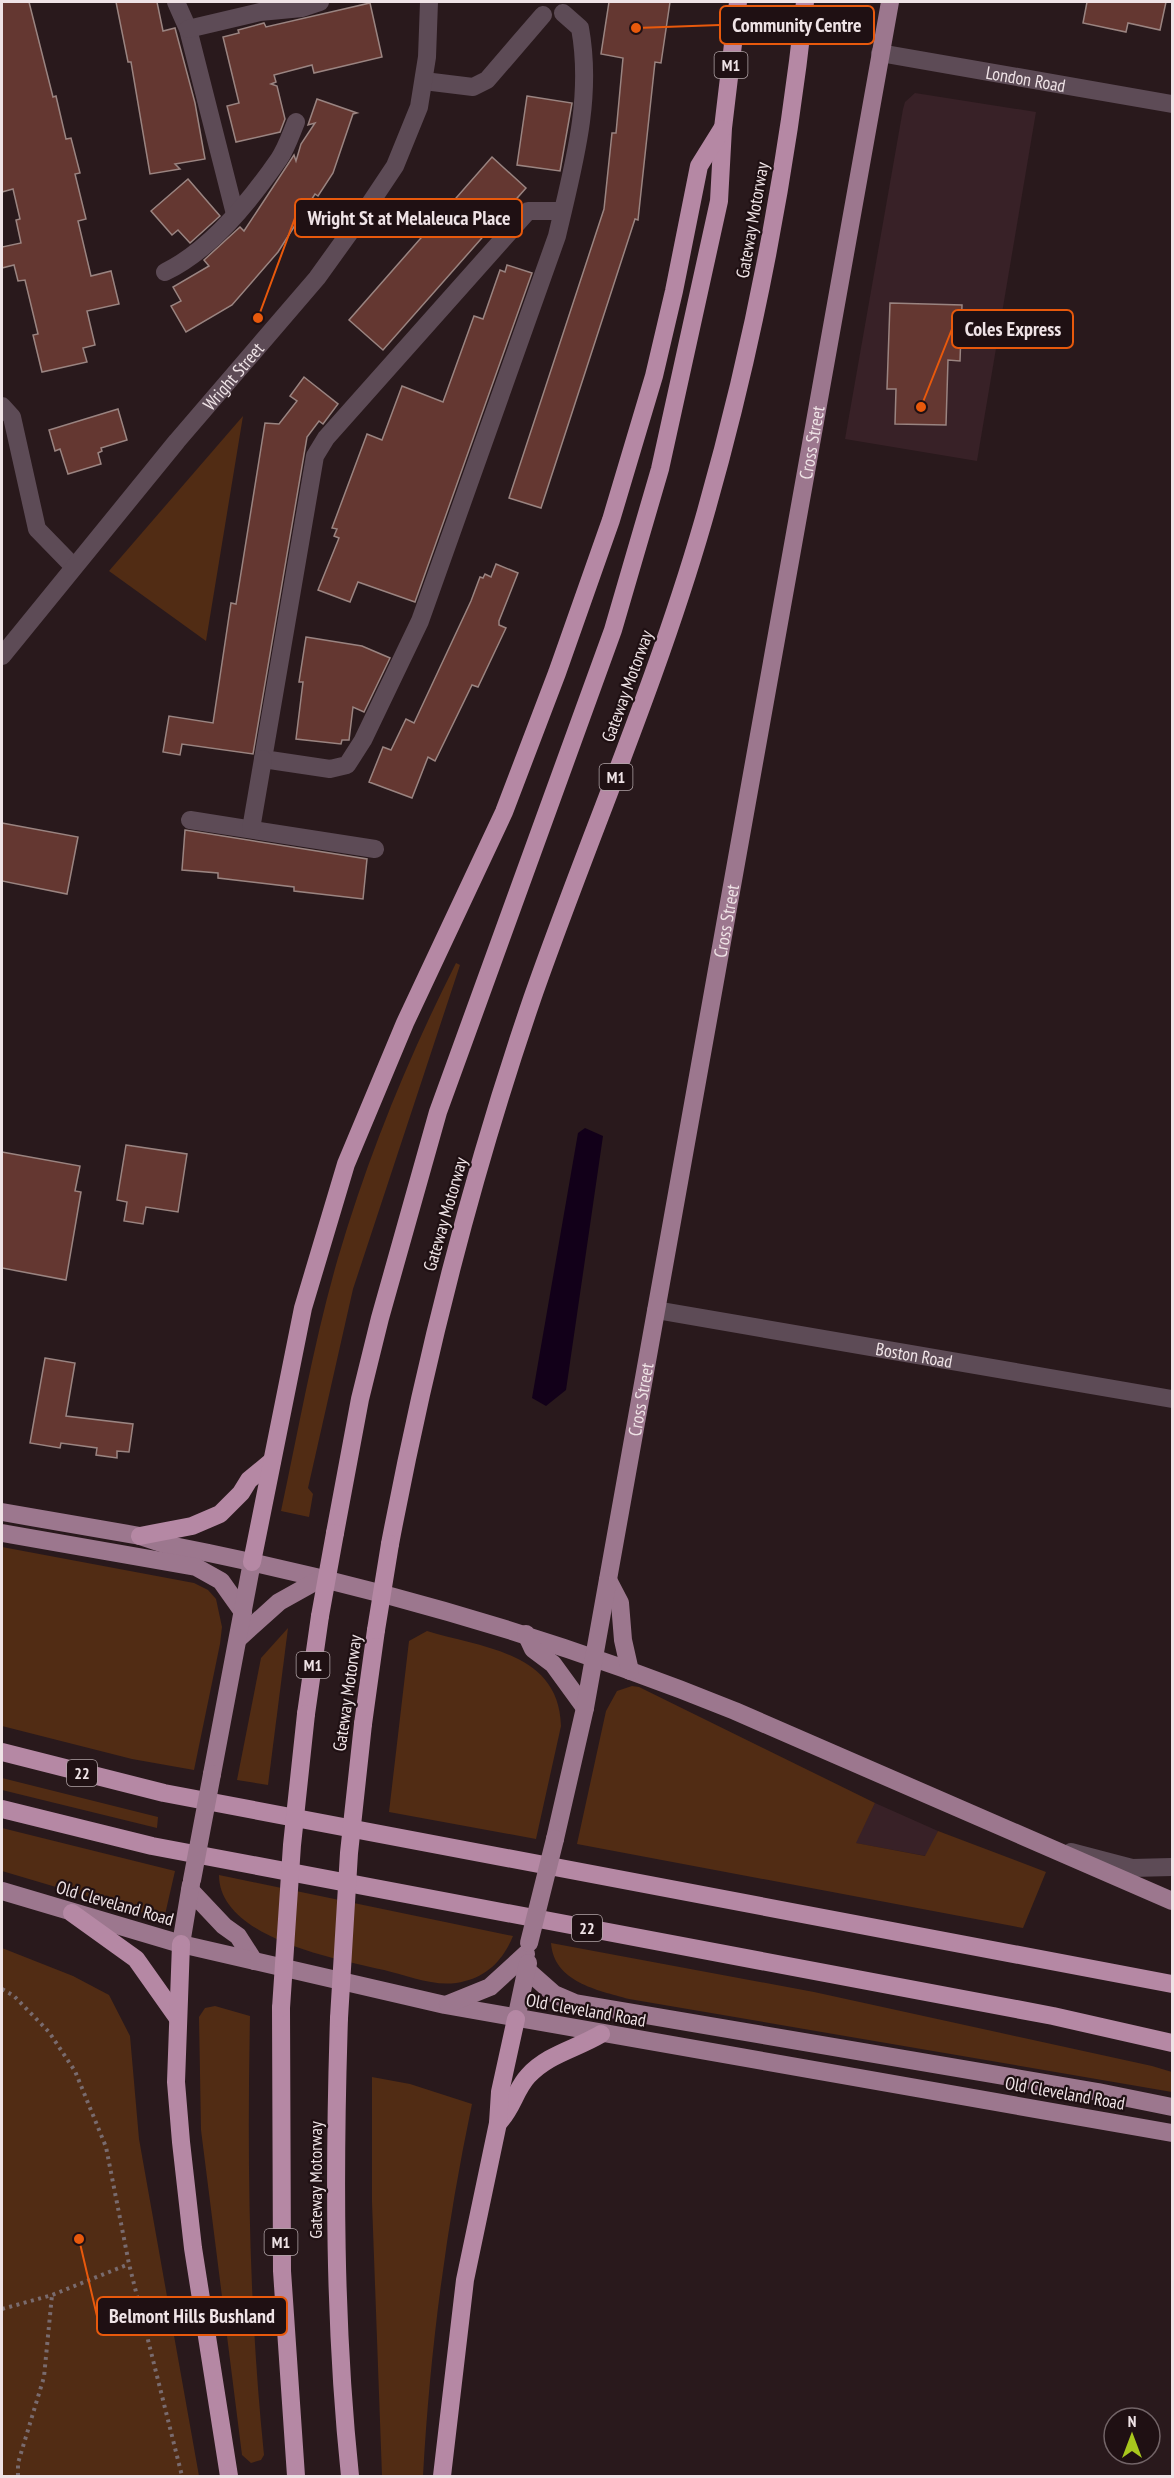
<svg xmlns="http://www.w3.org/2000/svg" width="1174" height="2478" viewBox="0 0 1174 2478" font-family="'PT Sans Narrow',sans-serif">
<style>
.built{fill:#382127}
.green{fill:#512c14}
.water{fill:#120019}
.building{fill:#643731;stroke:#9a8481;stroke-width:1.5}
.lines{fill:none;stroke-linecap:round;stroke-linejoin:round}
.path{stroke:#796b6e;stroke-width:4;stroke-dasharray:3 4.5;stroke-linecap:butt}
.minor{stroke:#5d4b56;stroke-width:18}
.major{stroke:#9c778e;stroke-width:18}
.highway{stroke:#b588a4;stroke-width:18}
.major-bridge{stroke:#9c778e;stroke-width:18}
.highway-bridge{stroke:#b588a4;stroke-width:18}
.labels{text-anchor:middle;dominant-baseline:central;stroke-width:4.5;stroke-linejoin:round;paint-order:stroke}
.shield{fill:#1f1013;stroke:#b1a4a7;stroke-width:1.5}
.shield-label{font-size:16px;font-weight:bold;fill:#efe3e6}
.street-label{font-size:18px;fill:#efe3e6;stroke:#1f1013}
.leader{fill:none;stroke:#e8590c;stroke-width:2}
.callout-dot{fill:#e8590c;stroke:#1f1013;stroke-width:2}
.callout{fill:#1f1013;stroke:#e8590c;stroke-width:2}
.callout-label{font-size:20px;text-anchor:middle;font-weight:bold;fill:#efe3e6}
</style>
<rect width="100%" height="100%" fill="#29191c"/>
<!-- built -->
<g class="built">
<polygon points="915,93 1036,112 977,461 845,439 903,109 905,102"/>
<polygon points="875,1803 938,1831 926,1856 855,1843"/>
</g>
<!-- green -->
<g class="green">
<polygon points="243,416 206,641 109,571"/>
<path d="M456,963L460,965L353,1289L308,1488L313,1494L309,1517L281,1511C299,1427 314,1341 338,1258C368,1156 408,1058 456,963Z"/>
<polygon points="2,1547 194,1583 208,1590 216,1599 222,1627 220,1644 194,1770 132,1759 2,1726"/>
<polygon points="288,1628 268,1785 237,1780 261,1658"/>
<path d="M427,1631C483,1648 559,1652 561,1726L536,1839L389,1812L409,1641Z"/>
<polygon points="632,1686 639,1687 875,1803 856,1843 925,1856 938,1831 1046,1872 1023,1928 577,1844 606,1711 617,1691"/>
<polygon points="2,1778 158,1817 157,1828 2,1790"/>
<polygon points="2,1828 175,1871 164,1919 2,1871"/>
<path d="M219,1875L513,1936C504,1958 489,1975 465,1981C439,1989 409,1976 384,1970C337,1959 219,1938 219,1875Z"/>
<path d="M551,1943L814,1992L1152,2066L1172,2072V2092L629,1999C597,1990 554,1982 551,1943Z"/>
<polygon points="2,1948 73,1976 109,1995 130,2036 139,2139 199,2476 2,2476"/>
<path d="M215,2006L250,2016C247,2163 249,2309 264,2455L261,2460L251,2463L242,2455L201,2130L199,2017L205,2008Z"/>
<path d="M372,2077L410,2084L472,2104C446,2228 430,2350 423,2476H382L372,2202Z"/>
</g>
<!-- water -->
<polygon class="water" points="585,1128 603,1136 566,1390 546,1406 532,1398 578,1133"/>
<!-- building -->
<g class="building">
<polygon points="2,2 29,2 53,97 56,96 66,139 71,138 80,173 75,174 86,219 78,221 91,276 111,271 119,304 87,311 95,345 83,348 87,362 42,372 33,335 38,334 25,280 18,281 14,265 2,268 2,247 21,243 16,220 20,219 13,189 2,192"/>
<polygon points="116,2 157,2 163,31 175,28 195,103 205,159 175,164 180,169 150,174 131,62 128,62"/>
<polygon points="609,2 670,2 661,63 655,62 638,220 635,219 541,508 509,498 604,209 612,133 616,133 623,58 601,54"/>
<polygon points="1087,2 1166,2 1160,30 1128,23 1126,32 1083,23"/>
<polygon points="370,3 382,57 314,73 312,65 274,75 276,82 271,84 277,86 285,119 280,132 236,142 227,106 239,103 223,37 239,33 238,30 264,23 266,27"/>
<polygon points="527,96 572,103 560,171 517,165"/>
<polygon points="317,99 357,113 353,114 333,173 318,196 315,194 278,252 232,305 186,332 171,306 181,301 173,287 209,266 204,260 240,227 244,231 294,155 296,161 301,144 315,123 308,125"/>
<polygon points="492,157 526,188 383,350 349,320"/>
<polygon points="188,179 220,216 190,243 178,230 172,235 151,211"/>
<polygon points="507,265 532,273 415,602 358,582 350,602 318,590 339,538 334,536 337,529 332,528 367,434 382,440 402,386 443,402 474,316 483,319 500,270 505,272"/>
<polygon points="890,303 962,305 960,361 948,360 946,425 895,424 896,389 887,389"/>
<polygon points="304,377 338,404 323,424 319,421 307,437 253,754 182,744 180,755 163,752 169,716 213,723 231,603 236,604 265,423 279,424 297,401 290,396"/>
<polygon points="118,409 127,440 101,448 102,451 98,453 101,464 68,474 60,449 55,451 49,430"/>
<polygon points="496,564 518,573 499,621 499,625 506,628 478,687 472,685 435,761 428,757 412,798 369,782 383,747 391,750 406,719 414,723 471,601 480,577 483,578 485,574 491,577"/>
<polygon points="306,637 362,646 390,658 364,712 353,707 349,740 342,740 341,744 296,739 303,682 299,682"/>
<polygon points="2,823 78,837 67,894 2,881"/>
<polygon points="185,830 367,859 363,899 294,891 294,887 218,878 218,873 182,870"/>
<polygon points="126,1145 187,1154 178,1212 146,1207 143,1224 124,1221 127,1202 117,1200"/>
<polygon points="2,1152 80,1166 75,1191 81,1192 66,1280 2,1268"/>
<polygon points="45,1358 75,1363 66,1416 133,1424 129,1452 117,1451 117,1458 96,1455 97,1448 61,1443 60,1448 30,1443"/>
</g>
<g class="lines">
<!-- path -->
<g class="path">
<polyline points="2,1989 14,1996 49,2032 75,2071 106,2147 129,2264 182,2476"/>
<polyline points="2,2309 52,2295 129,2264"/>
<polyline points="18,2476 18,2463 44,2377 52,2295"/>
</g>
<!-- minor -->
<g class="minor">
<polyline points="176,2 188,29 235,214"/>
<path d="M563,13L580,28C593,99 573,167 557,236L420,621L363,740L347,765L330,769L263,759L315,456L326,438L528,211H563"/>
<polyline points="188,29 260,12 302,8 320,2"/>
<path id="s1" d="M880,53L1172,104"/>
<polyline points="424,81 473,87 487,80 543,15"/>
<path d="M165,272C211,250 250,201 279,159C286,149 291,134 296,122"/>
<polyline points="2,406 12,417 37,529 73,566"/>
<path id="s2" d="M2,656L177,441L317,278L363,214L395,166L419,107L427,57L429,2"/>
<polyline points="190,820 375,849"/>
<polyline points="251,829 263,759"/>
<path id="s3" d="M656,1310L1172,1399"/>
<polyline points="1071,1852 1132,1868 1172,1867"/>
</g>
<!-- major -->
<g class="major">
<path d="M2,1512L140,1536L164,1544C360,1582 549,1635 735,1711L1172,1901"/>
<polyline points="2,1533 196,1567 221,1581 243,1612"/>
<polyline points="608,1580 620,1603 623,1640 630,1671"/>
<polyline points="526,1634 533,1649 553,1664 585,1708"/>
<polyline points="239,1638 279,1602 322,1578"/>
<polyline points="212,1774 252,1562"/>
<path id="s4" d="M555,1839L585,1708L890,2"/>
<polyline points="190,1890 224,1926 238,1936 254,1961"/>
<polyline points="2,1891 181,1944 445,2005 1172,2133"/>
<polyline points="181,1944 191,1884"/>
<polyline points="528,1971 554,1994 575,2003 1098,2092 1172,2107"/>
<polyline points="448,2004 490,1987 526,1954"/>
<polyline points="516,2019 528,1963"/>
</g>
<!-- highway -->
<g class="highway">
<polyline points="335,1533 360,1399 380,1318 438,1112 613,630 660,469 719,201 723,128 738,2"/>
<polyline points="140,1536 192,1526 220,1514 241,1493 249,1480 272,1461"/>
<path d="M390,1544C425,1360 471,1177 532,999C588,839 656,685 703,522C752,352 786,178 805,2"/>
<polyline points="252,1562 303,1308 346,1164 405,1023 504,812 557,673 611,520 654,376 674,291 699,166 722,129"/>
<polyline points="306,1714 320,1616"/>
<polyline points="363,1724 376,1630"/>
<polyline points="2,1752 164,1793 1172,1984"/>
<polyline points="2,1809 152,1846 1053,2016 1172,2043"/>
<polyline points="72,1913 136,1959 177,2017"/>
<polyline points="181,1944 176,2082 181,2142 193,2248 229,2476"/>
<polyline points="281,2008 282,2271 296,2476"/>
<path d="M339,2018C334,2171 334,2324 350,2476"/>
<path d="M498,2123C512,2110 515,2090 528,2076C548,2054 576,2049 601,2034"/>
<polyline points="442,2476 465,2280 498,2123 500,2092 516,2019"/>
</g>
<!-- major-bridge -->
<g class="major-bridge">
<polyline points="192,1880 212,1774"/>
<polyline points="529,1943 555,1839"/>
</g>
<!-- highway-bridge -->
<g class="highway-bridge">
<polyline points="320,1616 335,1533"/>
<polyline points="376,1630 390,1544"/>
<polyline points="281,2008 292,1845 306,1714"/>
<polyline points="339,2018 349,1853 363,1724"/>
</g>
</g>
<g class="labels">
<!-- shield labels -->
<g class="shield">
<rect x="714.5" y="52" width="33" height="26" rx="4.5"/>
<rect x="599.5" y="764" width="33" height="26" rx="4.5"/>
<rect x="296.5" y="1652" width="33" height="26" rx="4.5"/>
<rect x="67" y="1760" width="30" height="26" rx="4.5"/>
<rect x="572" y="1915" width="30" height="26" rx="4.5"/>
<rect x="264.5" y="2229" width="33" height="26" rx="4.5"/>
</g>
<g class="shield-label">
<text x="731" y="65">M1</text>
<text x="616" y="777">M1</text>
<text x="313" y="1665">M1</text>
<text x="82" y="1773">22</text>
<text x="587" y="1928">22</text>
<text x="281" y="2242">M1</text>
</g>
<!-- street labels -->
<g class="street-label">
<text stroke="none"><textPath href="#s1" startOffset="148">London Road</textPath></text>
<text transform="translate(752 220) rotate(-80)">Gateway Motorway</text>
<text stroke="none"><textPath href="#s2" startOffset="363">Wright Street</textPath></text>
<text stroke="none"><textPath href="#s4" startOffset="1420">Cross Street</textPath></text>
<text transform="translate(627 686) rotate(-70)">Gateway Motorway</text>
<text stroke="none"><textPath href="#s4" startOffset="934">Cross Street</textPath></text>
<text transform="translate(445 1214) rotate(-74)">Gateway Motorway</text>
<text stroke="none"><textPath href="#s3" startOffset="262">Boston Road</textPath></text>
<text stroke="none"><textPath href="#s4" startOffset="448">Cross Street</textPath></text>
<text transform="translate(347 1693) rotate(-82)">Gateway Motorway</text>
<text transform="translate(115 1903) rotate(16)">Old Cleveland Road</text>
<text transform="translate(586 2010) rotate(10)">Old Cleveland Road</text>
<text transform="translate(1065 2093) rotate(10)">Old Cleveland Road</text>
<text transform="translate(315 2180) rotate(-90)">Gateway Motorway</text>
</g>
</g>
<!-- callouts -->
<path class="leader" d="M636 28L720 25M258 318L295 218M921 407L952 329M79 2239L97 2316"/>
<g class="callout-dot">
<circle cx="636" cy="28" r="6"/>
<circle cx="258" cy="318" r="6"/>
<circle cx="921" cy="407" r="6"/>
<circle cx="79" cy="2239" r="6"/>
</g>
<g class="callout">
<rect x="720" y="6" width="154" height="38" rx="6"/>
<rect x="295" y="199" width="227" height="38" rx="6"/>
<rect x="952" y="310" width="121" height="38" rx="6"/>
<rect x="97" y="2297" width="190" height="38" rx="6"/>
</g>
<g class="callout-label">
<text x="797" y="32">Community Centre</text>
<text x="409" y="225">Wright St at Melaleuca Place</text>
<text x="1013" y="336">Coles Express</text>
<text x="192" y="2323">Belmont Hills Bushland</text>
</g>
<!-- border -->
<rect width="1174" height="2478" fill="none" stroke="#efe3e6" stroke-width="6"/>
<!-- north arrow -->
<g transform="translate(1132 2436)"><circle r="28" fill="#1f1013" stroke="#726467" stroke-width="1.5"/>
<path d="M0-4.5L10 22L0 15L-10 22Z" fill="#a8c71d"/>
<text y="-9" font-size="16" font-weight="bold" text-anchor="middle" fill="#efe3e6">N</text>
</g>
</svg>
